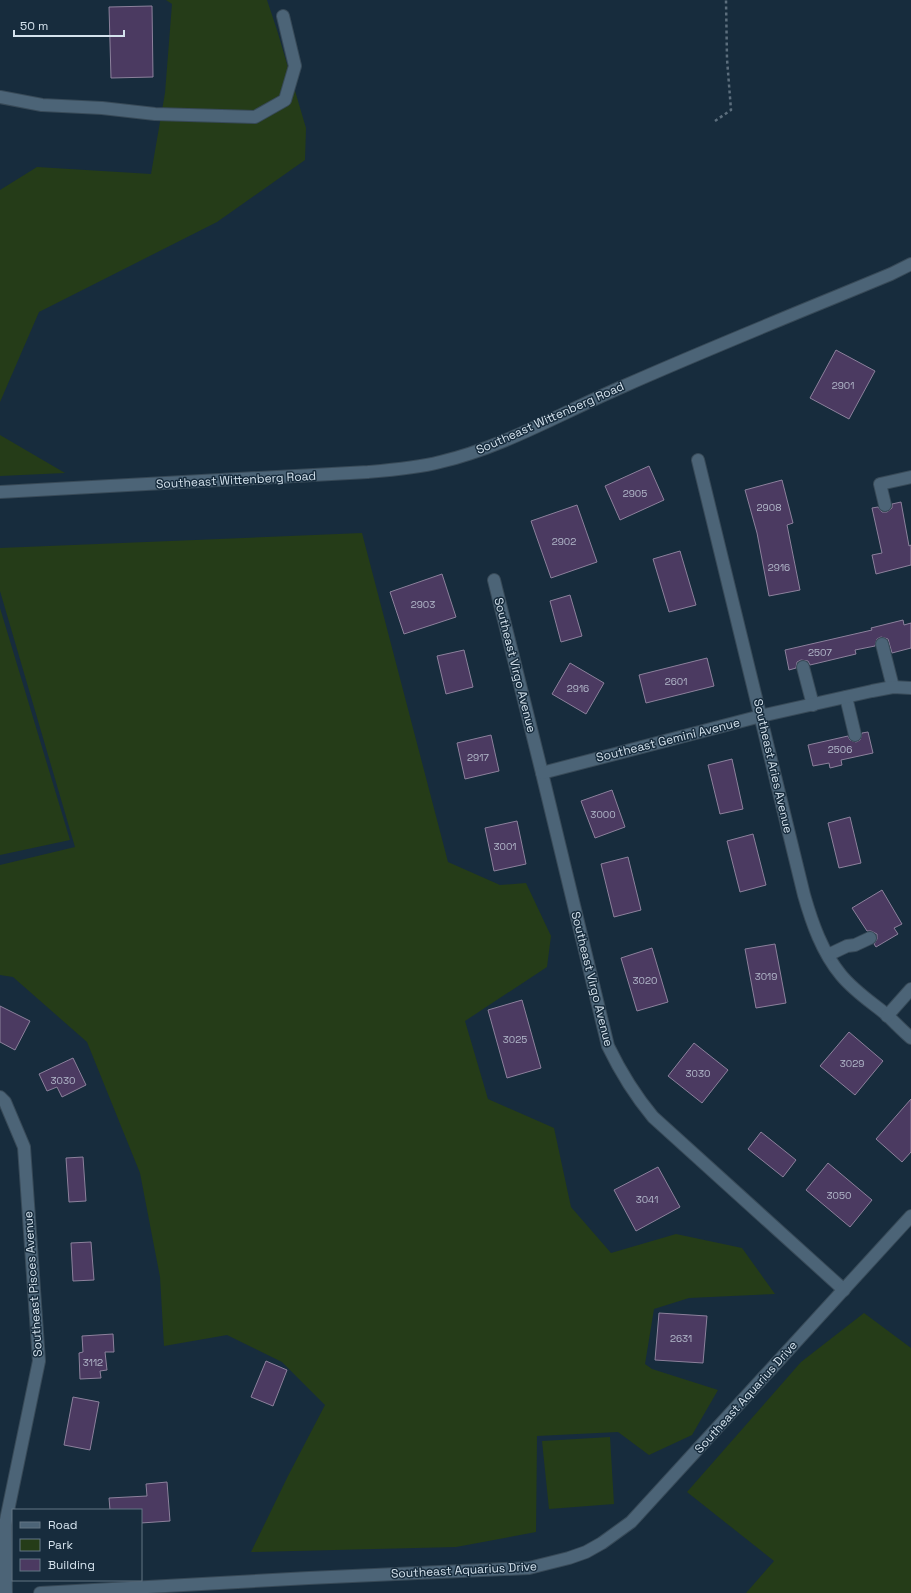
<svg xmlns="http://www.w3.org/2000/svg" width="911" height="1593" viewBox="0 0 911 1593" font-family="'Space Grotesk',sans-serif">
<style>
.green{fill:#253c18}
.building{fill:#4b3a61;stroke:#8c819c}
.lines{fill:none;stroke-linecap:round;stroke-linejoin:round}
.minor-casing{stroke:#384a58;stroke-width:14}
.path{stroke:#5c6e7d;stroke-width:2.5;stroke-dasharray:3 3;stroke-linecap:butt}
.minor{stroke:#4c6477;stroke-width:12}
.labels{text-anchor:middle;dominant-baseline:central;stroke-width:3;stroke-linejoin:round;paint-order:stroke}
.number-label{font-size:10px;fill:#b2b8ca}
.street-label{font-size:12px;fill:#d4e2ed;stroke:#172c3d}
</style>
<rect width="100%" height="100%" fill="#172c3d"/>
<!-- green -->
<g class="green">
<polygon points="166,0 267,0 277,30 306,128 305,160 217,222 39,312 0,402 0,190 37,167 151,174 165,93 172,4"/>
<polygon points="0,435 65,473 0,476"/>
<polygon points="362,533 448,862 500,885 526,883 551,936 547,967 465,1021 488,1099 554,1128 571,1207 611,1253 676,1234 742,1248 775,1294 689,1298 654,1309 645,1364 652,1369 718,1390 692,1435 649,1455 618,1432 537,1436 536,1532 456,1547 251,1552 288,1476 325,1405 282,1362 227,1335 164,1346 160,1277 140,1173 87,1042 13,977 0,975 0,865 75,847 0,591 0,548"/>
<polygon points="0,608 70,840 0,855"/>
<polygon points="864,1313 911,1348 911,1593 746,1593 774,1561 687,1492 801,1362"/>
<polygon points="610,1437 614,1504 549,1509 542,1441"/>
</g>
<!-- building -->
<g class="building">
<polygon points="152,6 153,77 111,78 109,7"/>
<polygon points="836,350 875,371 849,419 810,398"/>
<polygon points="649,466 664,500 620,520 605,486"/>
<polygon points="782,480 793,523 787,525 800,590 769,596 757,533 745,490"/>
<polygon points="901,502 909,546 911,545 911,565 876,574 872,555 882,553 872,508 878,507 882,512 887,512 892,508 892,504"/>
<polygon points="577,505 597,562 551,578 531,521"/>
<polygon points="680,551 696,605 669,612 653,559"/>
<polygon points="442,574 456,617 404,634 390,592"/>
<polygon points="570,595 582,636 561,642 550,601"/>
<polygon points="903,620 904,625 911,623 911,648 892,653 888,639 881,637 877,639 875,646 855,650 856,654 810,665 808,661 801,660 797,662 796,668 789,670 785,650 872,630 871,628"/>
<polygon points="464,650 473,687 446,694 437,656"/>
<polygon points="707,658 714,686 646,703 639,675"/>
<polygon points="570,663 604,683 586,714 552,694"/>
<polygon points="868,732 873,753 841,760 842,765 830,768 829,763 813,766 808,745 848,736 850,740 856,742 860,740 862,733"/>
<polygon points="491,735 499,771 465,779 457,743"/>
<polygon points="732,759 743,809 720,814 708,765"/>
<polygon points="612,790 625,827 595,838 581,801"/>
<polygon points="850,817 861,863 839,868 828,823"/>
<polygon points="517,821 526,864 494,871 485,828"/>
<polygon points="753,834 766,885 740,892 727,841"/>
<polygon points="628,857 641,910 614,917 601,864"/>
<polygon points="882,890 902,924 894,928 898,934 876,947 874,944 877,939 877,934 871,931 867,931 852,908"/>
<polygon points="775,944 786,1003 756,1008 745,949"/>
<polygon points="652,948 668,1002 637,1011 621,958"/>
<polygon points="522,1000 541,1068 507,1078 488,1010"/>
<polygon points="0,1006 30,1021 15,1050 0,1042"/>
<polygon points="849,1032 883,1061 855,1095 820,1066"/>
<polygon points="694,1043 728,1070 702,1103 668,1076"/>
<polygon points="73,1058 86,1085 62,1097 57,1087 47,1091 39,1074"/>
<polygon points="911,1099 911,1152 902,1162 876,1139"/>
<polygon points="761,1132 796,1160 783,1177 748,1149"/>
<polygon points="83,1157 86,1201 69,1202 66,1158"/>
<polygon points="828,1163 872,1200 850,1227 806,1190"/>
<polygon points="658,1167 680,1207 636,1231 614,1190"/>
<polygon points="91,1242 94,1280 73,1281 71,1243"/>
<polygon points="659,1313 707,1316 703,1363 655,1360"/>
<polygon points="113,1334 114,1352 105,1352 107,1370 100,1371 101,1378 80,1379 79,1353 83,1352 82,1336"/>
<polygon points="266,1361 287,1370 273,1406 251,1397"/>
<polygon points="73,1397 99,1402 90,1450 64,1445"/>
<polygon points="167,1482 170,1521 141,1523 141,1510 110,1510 109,1498 147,1496 146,1484"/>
</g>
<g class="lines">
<!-- minor casing -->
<g class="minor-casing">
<g id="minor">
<polyline points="0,97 42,105 102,108 155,114 255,117 285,100 295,66 283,16"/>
<path d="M698,460L804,895C812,923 822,952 841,975C854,991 871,1002 887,1015C895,1023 903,1031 911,1038"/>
<path d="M0,492L368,472C392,470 417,468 440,462C504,447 563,412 624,386C712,347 802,311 891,274L911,264"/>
<polyline points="885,505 880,484 911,477"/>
<path d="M494,580L542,773L608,1046C621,1073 633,1093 653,1117L844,1290"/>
<polyline points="882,644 893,687"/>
<polyline points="803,667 813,705"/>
<polyline points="846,697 855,735"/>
<polyline points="542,773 761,716 872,691 893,687 911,688"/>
<polyline points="828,955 847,946 855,945 870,938"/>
<polyline points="887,1016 911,989"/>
<polyline points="0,1097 5,1102 24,1147 39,1361 5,1525 6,1593"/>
<polyline points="40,1593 309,1578 529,1568 569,1558 586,1552 602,1543 631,1522 911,1216"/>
</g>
</g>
<!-- path -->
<polyline class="path" points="715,121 731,110 727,59 726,0"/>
<!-- minor -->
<use href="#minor" class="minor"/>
</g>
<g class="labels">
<!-- number labels -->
<g class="number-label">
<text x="843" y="385">2901</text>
<text x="635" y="493">2905</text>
<text x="769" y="507">2908</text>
<text x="564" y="541">2902</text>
<text x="779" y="567">2916</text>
<text x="423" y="604">2903</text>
<text x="820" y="652">2507</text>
<text x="676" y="681">2601</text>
<text x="578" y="688">2916</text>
<text x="840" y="749">2506</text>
<text x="478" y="757">2917</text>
<text x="603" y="814">3000</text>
<text x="505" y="846">3001</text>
<text x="766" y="976">3019</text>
<text x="645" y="980">3020</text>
<text x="515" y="1039">3025</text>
<text x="852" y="1063">3029</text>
<text x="698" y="1073">3030</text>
<text x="63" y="1080">3030</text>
<text x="839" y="1195">3050</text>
<text x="647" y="1199">3041</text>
<text x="681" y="1338">2631</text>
<text x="93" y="1362">3112</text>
</g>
<!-- street labels -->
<g class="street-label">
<text transform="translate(550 418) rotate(-24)">Southeast Wittenberg Road</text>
<text transform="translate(236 480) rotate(-3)">Southeast Wittenberg Road</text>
<text transform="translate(515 665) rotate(76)">Southeast Virgo Avenue</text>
<text transform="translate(668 740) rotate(-14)">Southeast Gemini Avenue</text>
<text transform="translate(773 766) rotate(77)">Southeast Aries Avenue</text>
<text transform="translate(592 979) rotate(76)">Southeast Virgo Avenue</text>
<text transform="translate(33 1284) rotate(-94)">Southeast Pisces Avenue</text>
<text transform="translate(746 1397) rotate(-48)">Southeast Aquarius Drive</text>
<text transform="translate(464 1570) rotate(-3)">Southeast Aquarius Drive</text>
</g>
</g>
<!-- legend -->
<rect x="12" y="1509" width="130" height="72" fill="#172c3d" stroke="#637583"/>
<rect x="20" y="1522" width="20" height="6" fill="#4c6477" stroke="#637583"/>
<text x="48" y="1529" font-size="12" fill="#d4e2ed">Road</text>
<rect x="20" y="1539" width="20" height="12" fill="#253c18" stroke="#637583"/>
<text x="48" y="1549" font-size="12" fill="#d4e2ed">Park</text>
<rect x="20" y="1559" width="20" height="12" fill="#4b3a61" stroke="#637583"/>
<text x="48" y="1569" font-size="12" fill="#d4e2ed">Building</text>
<!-- scale -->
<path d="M14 30v6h110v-6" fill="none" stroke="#d4e2ed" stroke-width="2"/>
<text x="20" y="30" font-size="12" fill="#d4e2ed" stroke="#172c3d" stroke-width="3" paint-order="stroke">50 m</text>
</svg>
